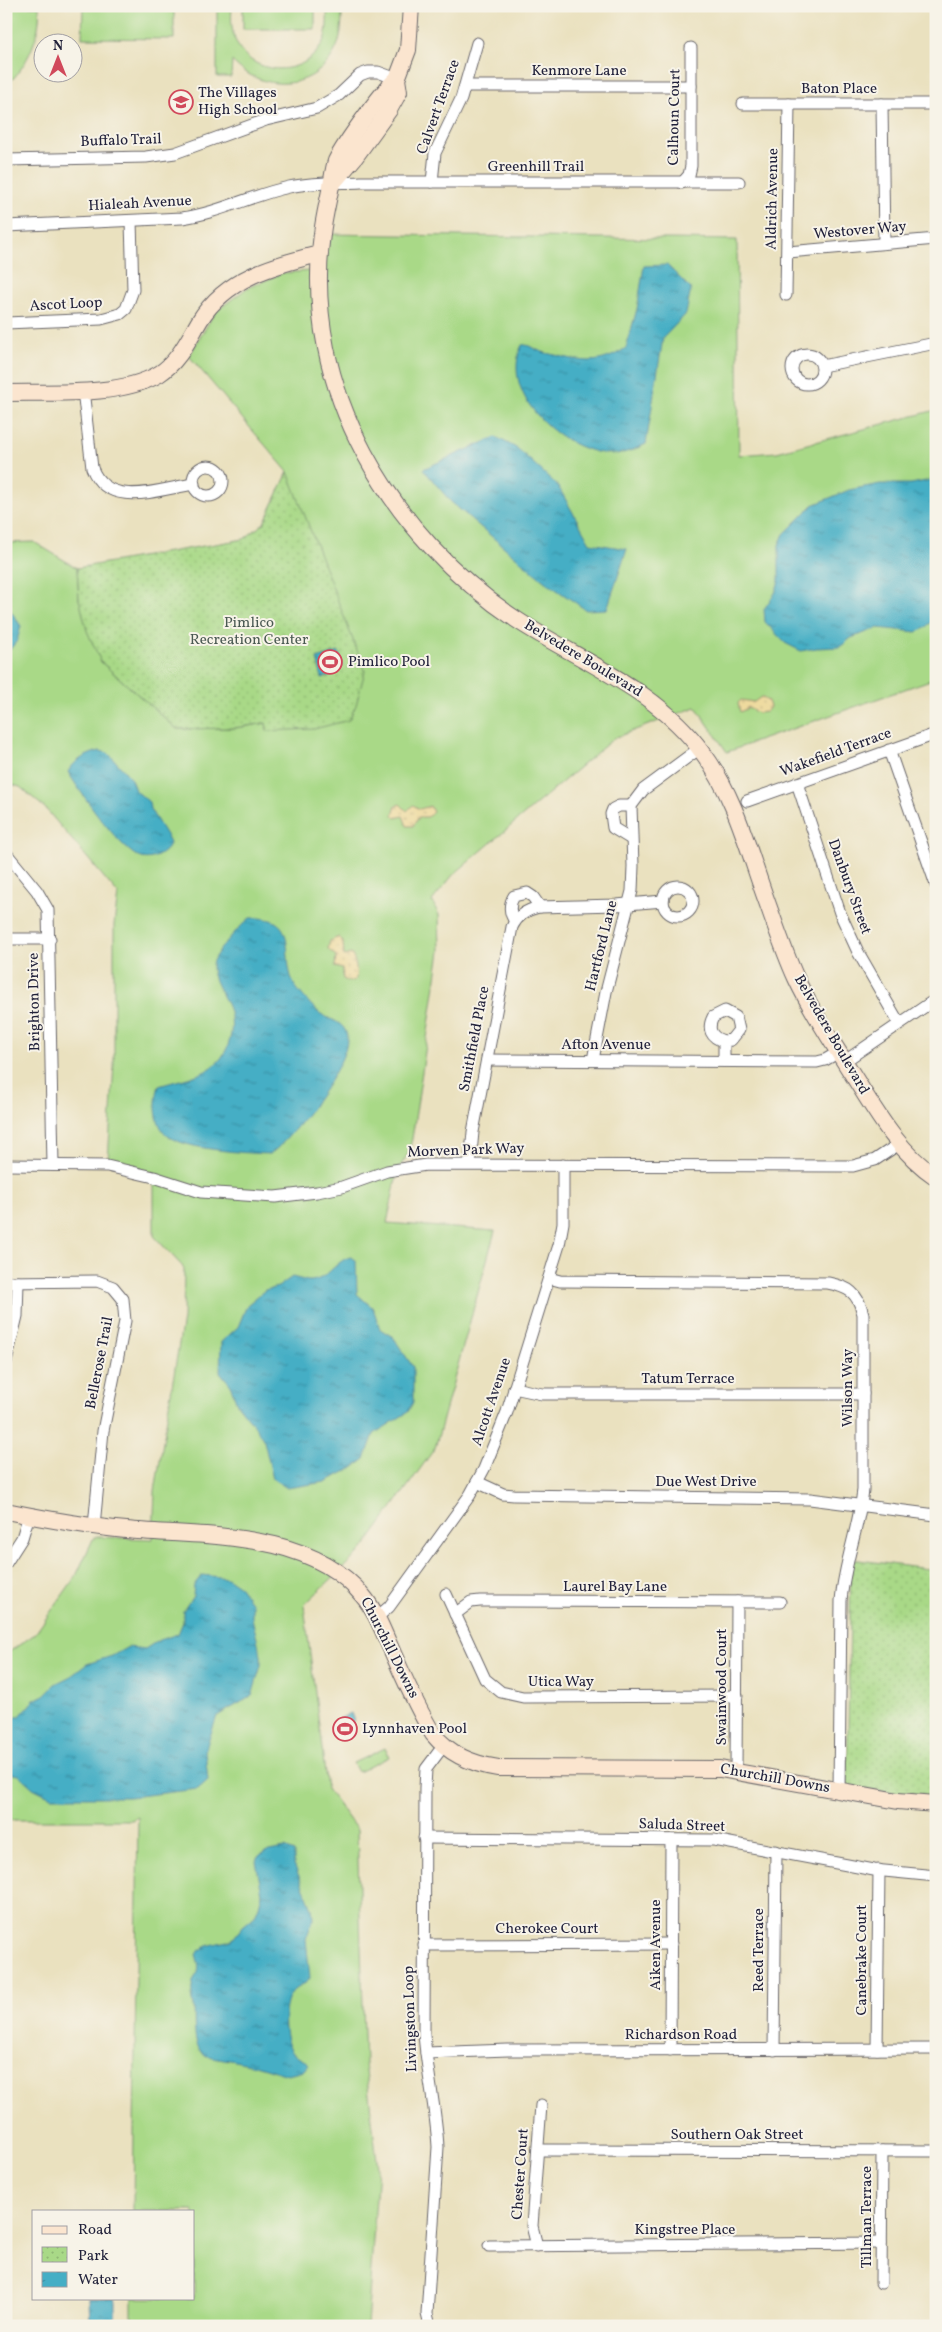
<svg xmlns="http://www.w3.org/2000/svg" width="942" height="2332" viewBox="0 0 942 2332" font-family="Vollkorn,serif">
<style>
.grass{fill:#a9d987;stroke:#667e61}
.sand{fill:url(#sand-dots);stroke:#887e6c}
.park{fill:url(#park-dots);stroke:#667e61}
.water{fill:url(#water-ripples);stroke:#346880}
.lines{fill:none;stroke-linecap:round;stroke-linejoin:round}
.street-casing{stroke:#686569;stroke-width:13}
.secondary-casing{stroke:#686569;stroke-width:18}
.street{stroke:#fff;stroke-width:11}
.secondary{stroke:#fbe5cf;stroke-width:16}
.labels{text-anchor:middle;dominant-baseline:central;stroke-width:4;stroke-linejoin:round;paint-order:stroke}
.street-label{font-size:15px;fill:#22223b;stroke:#f7f3e8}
.poi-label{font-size:15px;fill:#22223b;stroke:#f7f3e8;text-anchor:start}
.park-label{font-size:15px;fill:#4a5952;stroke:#f7f3e8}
</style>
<defs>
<pattern id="sand-dots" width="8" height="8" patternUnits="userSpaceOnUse" patternTransform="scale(1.25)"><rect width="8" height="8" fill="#eeda9e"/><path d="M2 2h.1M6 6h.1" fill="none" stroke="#ccbb89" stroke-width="1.8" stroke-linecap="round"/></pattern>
<pattern id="park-dots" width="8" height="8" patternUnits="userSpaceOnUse" patternTransform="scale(1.25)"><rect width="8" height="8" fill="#a9d987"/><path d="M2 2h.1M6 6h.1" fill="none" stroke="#91ba75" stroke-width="1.8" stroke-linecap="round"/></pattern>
<pattern id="water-ripples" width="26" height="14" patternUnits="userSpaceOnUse" patternTransform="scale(1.25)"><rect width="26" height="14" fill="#45aec5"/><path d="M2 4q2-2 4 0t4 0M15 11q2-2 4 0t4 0" fill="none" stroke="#398da1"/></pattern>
</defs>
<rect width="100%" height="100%" fill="#f7f3e8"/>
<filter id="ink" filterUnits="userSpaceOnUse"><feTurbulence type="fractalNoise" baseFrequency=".02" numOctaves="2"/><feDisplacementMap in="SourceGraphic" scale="10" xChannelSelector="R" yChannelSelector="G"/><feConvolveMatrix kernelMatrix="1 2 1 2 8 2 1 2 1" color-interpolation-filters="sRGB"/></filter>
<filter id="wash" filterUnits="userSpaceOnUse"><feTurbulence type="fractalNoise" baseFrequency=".0096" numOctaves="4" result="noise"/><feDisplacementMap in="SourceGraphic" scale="20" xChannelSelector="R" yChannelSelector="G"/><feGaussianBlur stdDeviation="1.12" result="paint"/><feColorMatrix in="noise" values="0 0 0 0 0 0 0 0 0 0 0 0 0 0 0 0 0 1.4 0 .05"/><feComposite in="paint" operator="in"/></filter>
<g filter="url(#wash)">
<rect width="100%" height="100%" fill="#eae1bf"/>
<!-- grass -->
<g class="grass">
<path d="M6,6H39C42,34 27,67 6,86Z"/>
<polygon points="83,6 174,6 174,39 82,38"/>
<path d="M217,6H232C231,19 231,32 237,44C256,80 312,76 325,37C328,27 327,16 327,6H342C342,18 342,30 339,41C323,90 265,96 232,61L231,77H217Z"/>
<rect x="243" y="6" width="72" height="23"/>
<polygon points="325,234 737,240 739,455 777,452 936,410 936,678 727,752 696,707 614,738 453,875 432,901 439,915 440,951 412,1139 408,1154 398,1170 387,1223 495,1231 435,1448 363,1549 304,1605 327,1789 357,1830 365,2063 378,2168 367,2326 132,2326 132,2298 194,2298 194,2211 133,2211 138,1817 132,1820 6,1820 6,1654 35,1634 76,1576 94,1537 153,1539 155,1491 183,1319 184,1268 154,1236 154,1173 108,1161 114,1063 114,925 118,894 45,808 20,787 6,783 6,543 34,542 77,568 79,599 101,662 177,729 235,728 267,723 267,731 288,472 189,356 215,312 247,288 283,273 322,270"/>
<polygon points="385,1748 389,1757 358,1772 353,1763"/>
</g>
<!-- sand -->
<g class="sand">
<polygon points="761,697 768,701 770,707 766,712 758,713 748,708 740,712 738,703 741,700 754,702"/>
<polygon points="400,804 407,811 413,805 420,809 430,806 433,812 428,817 419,817 413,826 407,826 403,816 396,818 393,815 396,806"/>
<path d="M339,937L343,942L344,956L351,954C355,958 359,975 355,980L350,982L343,979L342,969L335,967L336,956L328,949L330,941Z"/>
</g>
<!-- park -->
<g class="park">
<polygon points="288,472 365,671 356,705 349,720 314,729 267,731 266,723 235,728 177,729 101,662 87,631 79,599 77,568 244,539 264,523"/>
<polygon points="851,1559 936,1570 936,1798 847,1787"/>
</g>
<!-- water -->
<g class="water">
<path d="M667,265L691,289L686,314L663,338L646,444C635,449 625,454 613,454C565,454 498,396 522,345C529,344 533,349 540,351C545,353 550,354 555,355C584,362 599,366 626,348L637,309L644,266Z"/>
<polygon points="496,437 518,449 558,486 590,543 627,549 607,609 586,610 544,581 451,502 423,469"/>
<polygon points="936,479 936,617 925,628 917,632 878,628 851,638 840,647 816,648 801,651 785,643 765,622 764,609 775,593 779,582 779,545 784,534 813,505 849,490 880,484 911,484"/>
<polygon points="6,604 21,626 17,641 6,654"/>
<polygon points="339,652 343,666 331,669 332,675 322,678 317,659"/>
<path d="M100,751L108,753L130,777L135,790L149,802L150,809L169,840L170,844C164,855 149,863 137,856C117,845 80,792 68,772C73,761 89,753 100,751Z"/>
<path d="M250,918C304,916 278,955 295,986C300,993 314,1009 321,1014C332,1021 346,1022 347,1038C349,1064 291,1140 270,1154C246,1153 187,1150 168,1136C154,1125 154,1101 159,1086C191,1076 224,1075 231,1034C232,1023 232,1014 227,1004C222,992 211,980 212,965C212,955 241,925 250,918Z"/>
<path d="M351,1257L356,1260L357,1294L373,1308L380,1329L393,1337L413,1367V1402L408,1412L374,1434L365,1459L353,1468L325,1482L287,1488L273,1479L264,1441L257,1429L237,1404L230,1384L220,1372L221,1342L238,1327L247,1305L265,1290L278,1287L292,1277C297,1278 303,1280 308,1281C327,1282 335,1260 351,1257Z"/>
<polygon points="202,1575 227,1578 240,1587 252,1604 252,1618 261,1656 261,1665 252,1696 217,1716 205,1751 208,1780 198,1789 129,1797 51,1797 33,1788 19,1775 6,1773 6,1721 20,1716 34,1700 44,1695 55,1684 71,1676 87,1664 112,1656 128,1647 145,1649 159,1640 178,1634 183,1622 183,1611 193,1596 194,1585"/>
<polygon points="351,1713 354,1721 350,1723 355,1734 343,1740 335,1721"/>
<path d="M285,1848L294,1852V1864L312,1908L313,1919L306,1939L310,1978C306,1985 297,1986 292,1992C282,2005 282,2040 293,2053C297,2058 304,2059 309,2064L303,2071L288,2075L255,2065L203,2055C192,2041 195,2023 194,2006C193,2000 191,1993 192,1987C194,1970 203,1979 196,1954C204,1944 221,1943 232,1940L243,1926L255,1916L259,1906L262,1894L256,1861L258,1857L269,1851Z"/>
<polygon points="89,2298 115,2298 115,2326 90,2326"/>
</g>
</g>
<g filter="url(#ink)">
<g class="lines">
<!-- street casing -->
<g class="street-casing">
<g id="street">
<polyline points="466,86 691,86"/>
<polyline points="743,104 936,104"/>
<polyline points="882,104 884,243"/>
<polyline points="6,160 146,157 175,153 266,120 317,108 339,95 360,75 368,72 378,72 397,79"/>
<polyline points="432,182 435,153 461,99 477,43"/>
<polyline points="682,183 689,175 691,166 691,48"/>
<path d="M6,226L182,218C219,213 252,195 289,187C312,182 338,183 361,182H739"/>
<polyline points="788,252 936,239"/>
<polyline points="786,295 789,104"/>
<polyline points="6,323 101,319 120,314 126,309 133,290 131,221"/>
<circle cx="807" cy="369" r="15"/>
<polyline points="822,366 936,343"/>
<path d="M83,390L92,468C108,510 159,489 194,484"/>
<circle cx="208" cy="481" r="15"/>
<polyline points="889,750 936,885"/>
<polyline points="797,783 840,913 858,952 899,1023"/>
<polyline points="747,801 936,734"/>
<polyline points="631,806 619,806 613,809 611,814 613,828 631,839"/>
<polyline points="6,853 37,891 48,910 53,1165"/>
<circle cx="678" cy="901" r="15"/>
<path d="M515,921C509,913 509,904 514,896L527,893L533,897L540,907"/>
<polyline points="6,939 50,939"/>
<polyline points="487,1060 817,1062 825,1060 839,1052"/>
<polyline points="593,1060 606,992 632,891 633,866 631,806 643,790 700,748"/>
<path d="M724,1061V1041C711,1038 707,1029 713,1017L725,1011L736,1017L739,1030L731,1040L724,1041"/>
<polyline points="845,1061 936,999"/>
<path d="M470,1164L473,1132L512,927C517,916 526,910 539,907L616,905L663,901"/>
<polyline points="6,1165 107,1166 154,1177 201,1192 275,1197 317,1192 342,1187 387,1171 426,1165 853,1166 875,1160 899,1144"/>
<path d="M549,1278L560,1281L828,1283C849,1287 858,1293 863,1314V1490C859,1528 844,1563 841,1601L839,1791"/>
<polyline points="6,1282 97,1281 113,1287 123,1299 125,1321 103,1431 94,1526"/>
<polyline points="6,1362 17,1316 18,1282"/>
<polyline points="514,1388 542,1394 863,1394"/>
<polyline points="477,1482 503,1494 514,1495 810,1499 936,1515"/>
<polyline points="6,1563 22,1538 29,1515"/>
<polyline points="446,1594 485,1679 501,1692 523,1697 737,1696"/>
<polyline points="455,1614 471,1602 480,1601 780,1602"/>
<polyline points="376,1618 389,1607 470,1495 484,1469 507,1412 559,1245 563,1223 563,1165"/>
<polyline points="736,1772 737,1602"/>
<polyline points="424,1838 714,1840 874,1870 936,1876"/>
<polyline points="424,1945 671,1944"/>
<polyline points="877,2049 879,1870"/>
<polyline points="670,2050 671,1840"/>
<polyline points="774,2050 776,1851"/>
<polyline points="426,2053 508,2050 936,2049"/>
<polyline points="538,2150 936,2151"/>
<polyline points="489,2246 881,2243"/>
<polyline points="537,2246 532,2226 541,2105"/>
<polyline points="881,2283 882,2151"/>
<path d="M430,2326L427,2314L438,2147C436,2109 427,2072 424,2034L425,1788L426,1769L444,1745"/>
</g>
</g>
<!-- secondary casing -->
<g class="secondary-casing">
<g id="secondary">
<path d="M397,79C384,88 344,145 336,161C334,167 333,174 332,180C329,198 324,216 322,234C301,388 391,536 517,620C581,662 656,688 703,753C736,798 748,850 767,902C776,927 785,954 796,978C811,1011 832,1041 851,1072C875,1110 897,1151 936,1177"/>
<polyline points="332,184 355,157 389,110 399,92 397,79 408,50 411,6"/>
<path d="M6,393C51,392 120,397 159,374C179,361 188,340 200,320C226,278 274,265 319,254"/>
<path d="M6,1511C45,1519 86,1526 126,1530C202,1537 308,1529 363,1596C374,1609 381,1626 388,1642C402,1673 415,1705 433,1734C450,1755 472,1764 498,1768L720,1769L898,1801L936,1804"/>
</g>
</g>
<!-- street -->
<use href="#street" class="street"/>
<!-- secondary -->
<use href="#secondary" class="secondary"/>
</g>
</g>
<!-- icons -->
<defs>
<g id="school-ring" transform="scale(1.25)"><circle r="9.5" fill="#f7f3e8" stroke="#d1495b" stroke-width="1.5"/><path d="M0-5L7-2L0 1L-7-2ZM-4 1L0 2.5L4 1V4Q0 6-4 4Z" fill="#d1495b"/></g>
<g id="stadium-ring" transform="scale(1.25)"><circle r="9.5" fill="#f7f3e8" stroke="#d1495b" stroke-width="1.5"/><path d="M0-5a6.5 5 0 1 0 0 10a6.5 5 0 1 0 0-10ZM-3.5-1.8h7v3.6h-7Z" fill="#d1495b"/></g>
</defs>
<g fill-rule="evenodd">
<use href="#school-ring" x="181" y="102"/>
<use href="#stadium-ring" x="330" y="662"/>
<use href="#stadium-ring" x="345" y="1729"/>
</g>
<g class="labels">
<!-- street labels -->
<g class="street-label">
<text x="579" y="71">Kenmore Lane</text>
<text x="839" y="89">Baton Place</text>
<text transform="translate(439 107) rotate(-70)">Calvert Terrace</text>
<text transform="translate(675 117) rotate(-89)">Calhoun Court</text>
<text transform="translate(121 141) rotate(-2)">Buffalo Trail</text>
<text x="536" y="167">Greenhill Trail</text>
<text transform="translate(773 199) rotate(-89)">Aldrich Avenue</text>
<text transform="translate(140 204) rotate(-3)">Hialeah Avenue</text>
<text transform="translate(860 231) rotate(-5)">Westover Way</text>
<text transform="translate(66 305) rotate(-3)">Ascot Loop</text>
<text transform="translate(583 659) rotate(31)">Belvedere Boulevard</text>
<text transform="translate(836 753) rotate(-20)">Wakefield Terrace</text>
<text transform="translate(849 887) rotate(70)">Danbury Street</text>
<text transform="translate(602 946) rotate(-76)">Hartford Lane</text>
<text transform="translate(35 1002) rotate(-91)">Brighton Drive</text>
<text transform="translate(831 1035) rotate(60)">Belvedere Boulevard</text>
<text transform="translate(475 1039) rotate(-79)">Smithfield Place</text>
<text x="606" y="1045">Afton Avenue</text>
<text transform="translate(466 1151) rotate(-2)">Morven Park Way</text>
<text transform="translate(100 1363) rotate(-79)">Bellerose Trail</text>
<text x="688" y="1379">Tatum Terrace</text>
<text transform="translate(848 1388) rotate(-90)">Wilson Way</text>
<text transform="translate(492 1402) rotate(-71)">Alcott Avenue</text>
<text x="706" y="1482">Due West Drive</text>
<text x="615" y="1587">Laurel Bay Lane</text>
<text transform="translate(389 1648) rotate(63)">Churchill Downs</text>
<text x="561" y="1682">Utica Way</text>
<text transform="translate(722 1687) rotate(-90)">Swainwood Court</text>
<text transform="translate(775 1779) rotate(10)">Churchill Downs</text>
<text transform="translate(682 1826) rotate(2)">Saluda Street</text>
<text x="547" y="1929">Cherokee Court</text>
<text transform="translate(656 1945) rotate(-90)">Aiken Avenue</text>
<text transform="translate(759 1950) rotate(-90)">Reed Terrace</text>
<text transform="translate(862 1960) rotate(-90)">Canebrake Court</text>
<text transform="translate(411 2019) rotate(-92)">Livingston Loop</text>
<text x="681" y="2035">Richardson Road</text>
<text x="737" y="2135">Southern Oak Street</text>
<text transform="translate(521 2174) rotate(-86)">Chester Court</text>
<text transform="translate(867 2217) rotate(-90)">Tillman Terrace</text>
<text x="685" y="2230">Kingstree Place</text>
</g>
<!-- poi labels -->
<g class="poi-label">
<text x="198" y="93">The Villages<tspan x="198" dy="17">High School</tspan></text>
<text x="348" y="662">Pimlico Pool</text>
<text x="362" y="1729">Lynnhaven Pool</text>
</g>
<!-- park labels -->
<g class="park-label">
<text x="249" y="623">Pimlico<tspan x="249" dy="17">Recreation Center</tspan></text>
</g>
</g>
<!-- margin -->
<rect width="942" height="2332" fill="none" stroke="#f7f3e8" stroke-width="25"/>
<!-- legend -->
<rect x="32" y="2210" width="162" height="90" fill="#f7f3e8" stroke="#a29fa3"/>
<rect x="42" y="2226" width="25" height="8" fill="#fbe5cf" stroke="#a29fa3"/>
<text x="78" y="2234" font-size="15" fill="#22223b">Road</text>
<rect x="42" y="2247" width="25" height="15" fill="url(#park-dots)" stroke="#a29fa3"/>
<text x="78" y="2260" font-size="15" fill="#22223b">Park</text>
<rect x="42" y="2272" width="25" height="15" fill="url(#water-ripples)" stroke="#a29fa3"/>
<text x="78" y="2284" font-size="15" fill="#22223b">Water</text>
<!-- north arrow -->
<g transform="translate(58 58)"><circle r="24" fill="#f7f3e8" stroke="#a29fa3"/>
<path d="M0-4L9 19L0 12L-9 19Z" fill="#d1495b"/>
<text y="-8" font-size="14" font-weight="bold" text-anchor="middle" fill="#22223b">N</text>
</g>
</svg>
